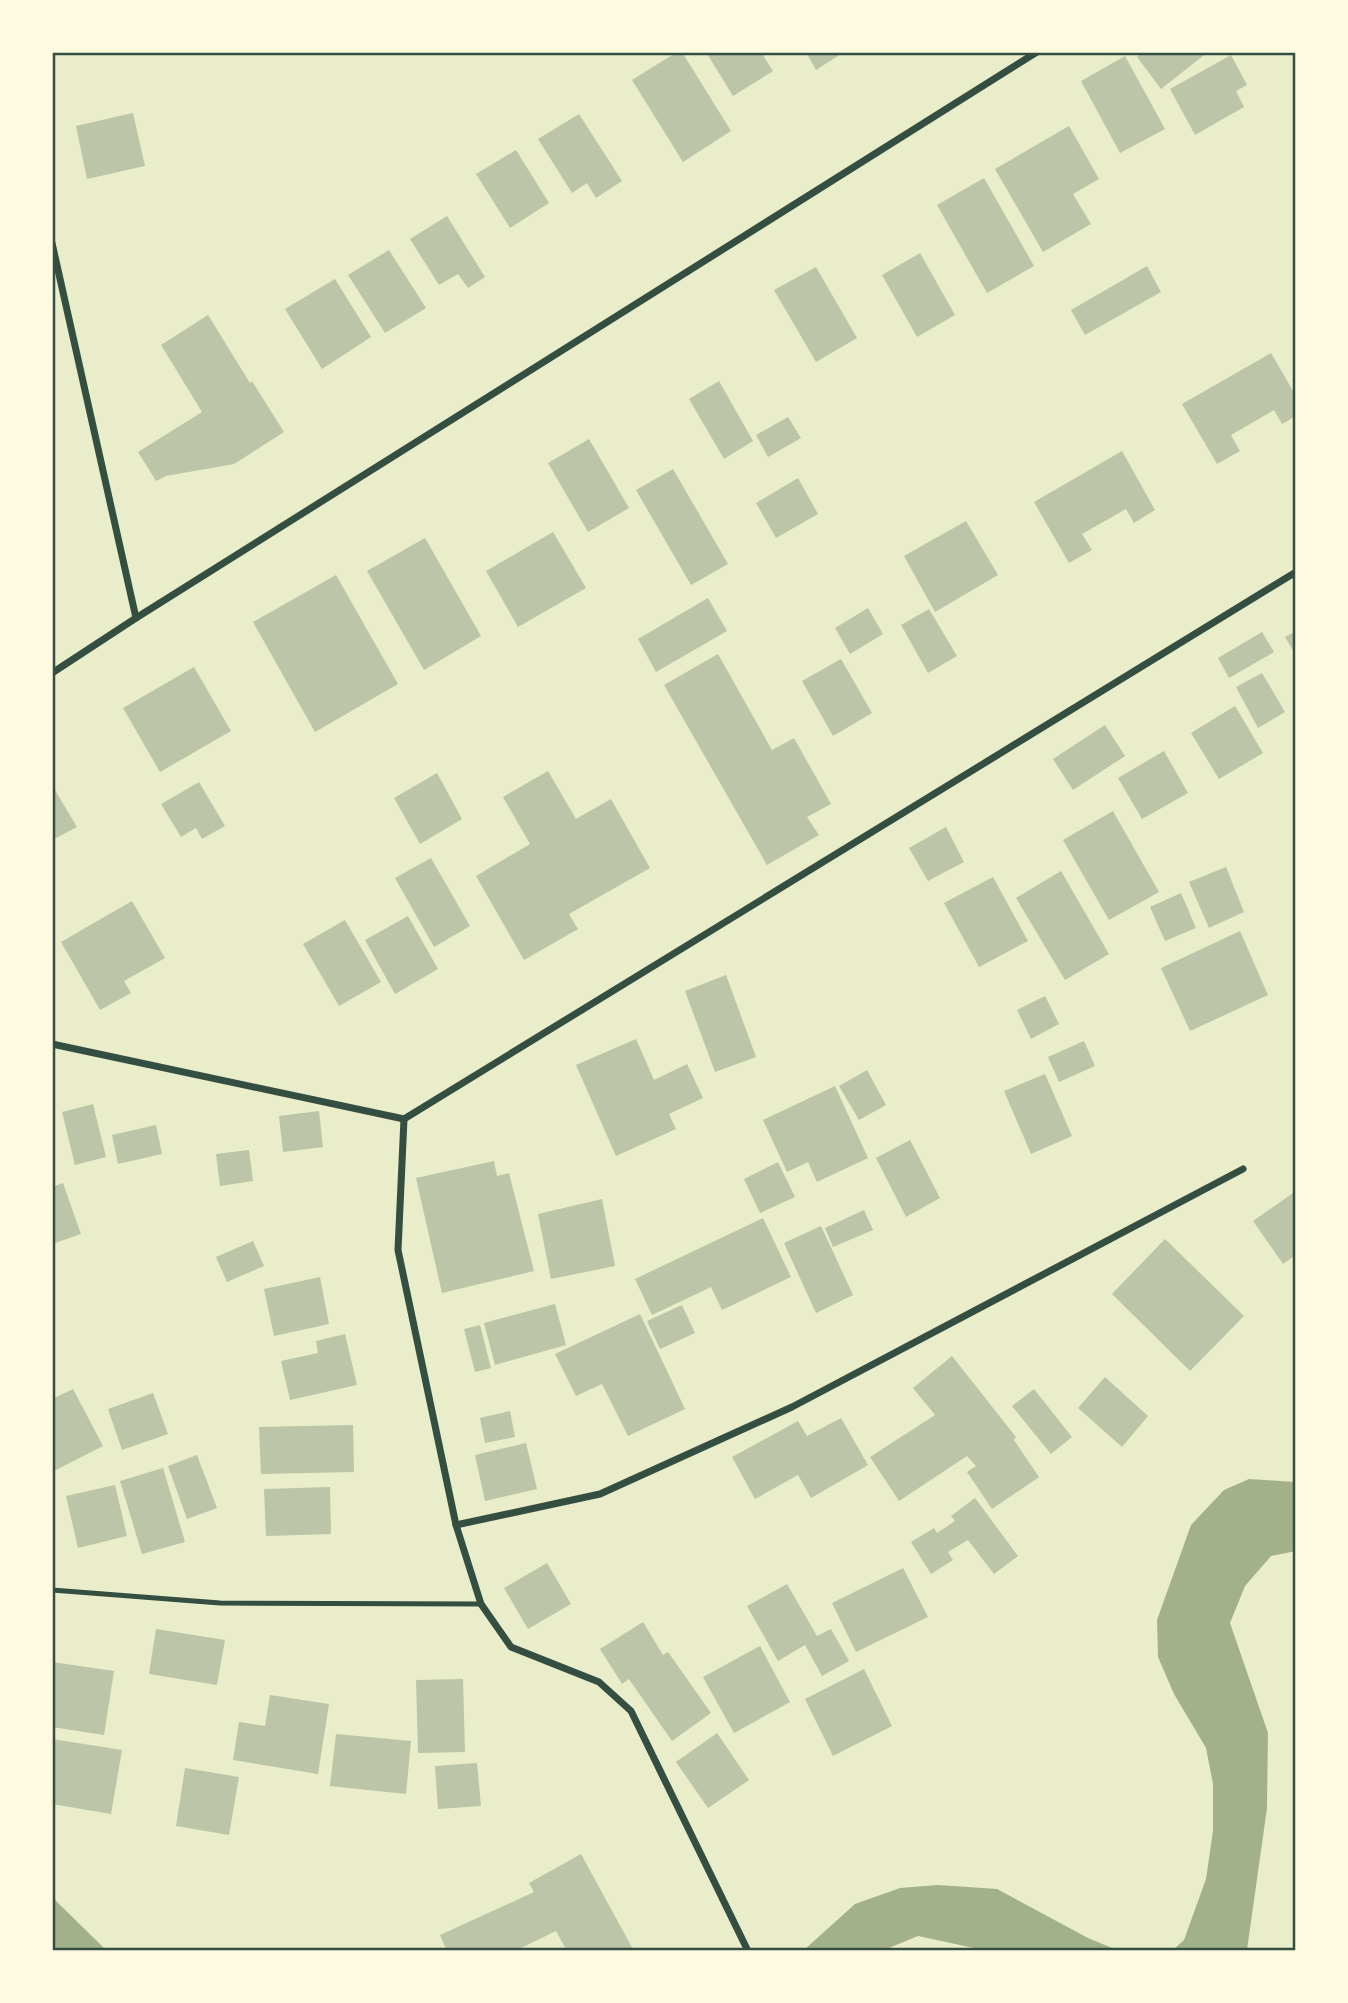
<svg xmlns="http://www.w3.org/2000/svg" width="1348" height="2003" viewBox="0 0 1348 2003" font-family="'Zilla Slab',serif">
<style>
.water{fill:#a3b18a}
.building{fill:#bcc5a7}
.lines{fill:none;stroke-linecap:round;stroke-linejoin:round}
.service{stroke:#344e41;stroke-width:5}
.minor{stroke:#344e41;stroke-width:7}
.neatline{fill:none;stroke:#344e41;stroke-width:2.5}
</style>
<rect width="100%" height="100%" fill="#e9edc9"/>
<!-- water -->
<g class="water">
<polygon points="1249,1479 1295,1482 1296,1551 1271,1556 1245,1586 1230,1623 1268,1733 1267,1808 1247,1950 1173,1950 1184,1940 1206,1879 1213,1831 1213,1784 1206,1748 1174,1694 1158,1657 1157,1620 1191,1525 1224,1490"/>
<polygon points="938,1885 997,1889 1088,1938 1117,1950 983,1950 918,1936 884,1950 804,1950 855,1904 900,1888"/>
<polygon points="53,1898 106,1950 53,1950"/>
</g>
<!-- building -->
<g class="building">
<polygon points="677,52 682,52 731,131 683,162 632,80"/>
<polygon points="706,52 761,52 773,71 733,96"/>
<polygon points="806,52 844,52 816,70"/>
<polygon points="1142,52 1208,52 1161,89 1137,57"/>
<polygon points="1231,55 1247,85 1236,91 1244,107 1195,135 1170,89"/>
<polygon points="1125,56 1165,129 1120,153 1081,81"/>
<polygon points="133,113 145,166 87,179 76,126"/>
<polygon points="579,114 622,181 596,198 587,183 572,193 538,139"/>
<polygon points="1069,126 1099,179 1073,194 1091,224 1043,252 995,169"/>
<polygon points="516,150 549,203 510,228 476,174"/>
<polygon points="984,178 1034,266 987,293 937,205"/>
<polygon points="447,216 485,277 468,288 458,274 439,285 410,239"/>
<polygon points="389,250 426,308 385,333 348,275"/>
<polygon points="920,253 955,315 917,337 882,275"/>
<polygon points="1147,266 1161,292 1085,335 1071,310"/>
<polygon points="816,267 857,338 816,362 774,290"/>
<polygon points="335,279 371,337 322,369 285,309"/>
<polygon points="208,315 250,383 252,381 284,432 234,464 166,476 156,481 138,452 202,412 161,345"/>
<polygon points="1271,353 1296,396 1296,416 1282,424 1274,410 1231,435 1240,451 1217,464 1182,404"/>
<polygon points="719,381 753,441 724,459 689,399"/>
<polygon points="788,417 801,438 768,457 756,435"/>
<polygon points="589,439 629,508 588,532 548,463"/>
<polygon points="1122,451 1155,510 1134,523 1126,509 1082,534 1092,550 1069,563 1034,502"/>
<polygon points="673,469 728,564 691,585 636,490"/>
<polygon points="798,478 818,514 776,538 756,503"/>
<polygon points="966,521 998,575 935,612 904,556"/>
<polygon points="553,532 586,588 518,627 486,571"/>
<polygon points="425,538 481,636 424,670 367,571"/>
<polygon points="336,575 398,684 315,732 253,622"/>
<polygon points="708,598 727,631 656,672 638,639"/>
<polygon points="868,608 883,634 850,654 835,628"/>
<polygon points="929,609 957,656 928,673 901,625"/>
<polygon points="1296,631 1296,655 1285,637"/>
<polygon points="1262,632 1274,652 1229,678 1218,658"/>
<polygon points="718,654 772,750 794,738 831,804 807,817 819,835 767,865 664,685"/>
<polygon points="841,659 872,713 833,736 802,681"/>
<polygon points="194,667 231,731 160,772 123,708"/>
<polygon points="1262,673 1285,712 1258,728 1236,687"/>
<polygon points="1235,706 1263,753 1219,779 1191,733"/>
<polygon points="1105,725 1125,756 1073,790 1053,759"/>
<polygon points="1164,751 1188,793 1142,819 1118,778"/>
<polygon points="548,771 576,819 611,799 650,868 569,914 578,929 524,960 476,876 530,844 503,797"/>
<polygon points="437,773 462,819 420,844 394,798"/>
<polygon points="199,782 225,826 202,839 196,828 181,837 161,804"/>
<polygon points="52,785 77,827 52,840"/>
<polygon points="1113,811 1159,892 1109,920 1063,840"/>
<polygon points="946,827 964,862 928,881 909,848"/>
<polygon points="431,858 470,926 434,947 395,878"/>
<polygon points="1226,867 1244,912 1209,928 1189,882"/>
<polygon points="1061,871 1109,954 1065,980 1016,898"/>
<polygon points="993,877 1028,941 979,967 944,903"/>
<polygon points="1181,893 1196,928 1165,941 1150,907"/>
<polygon points="132,901 165,958 124,981 131,993 100,1010 61,942"/>
<polygon points="408,916 438,969 395,994 365,940"/>
<polygon points="345,920 381,982 339,1006 303,944"/>
<polygon points="1240,931 1268,995 1190,1031 1161,968"/>
<polygon points="726,975 756,1057 715,1072 685,991"/>
<polygon points="1045,996 1059,1024 1031,1039 1017,1010"/>
<polygon points="636,1039 654,1080 687,1064 703,1098 669,1114 676,1129 616,1156 576,1065"/>
<polygon points="1084,1041 1095,1066 1059,1082 1048,1057"/>
<polygon points="867,1070 886,1105 859,1120 839,1086"/>
<polygon points="1045,1074 1072,1136 1031,1154 1004,1091"/>
<polygon points="835,1086 868,1158 817,1182 808,1162 787,1172 763,1120"/>
<polygon points="93,1104 106,1157 75,1165 62,1112"/>
<polygon points="319,1111 323,1147 283,1152 279,1116"/>
<polygon points="156,1125 162,1154 118,1164 112,1135"/>
<polygon points="910,1140 940,1198 906,1217 876,1158"/>
<polygon points="249,1150 253,1181 220,1186 216,1154"/>
<polygon points="494,1161 497,1176 509,1173 534,1271 442,1293 416,1178"/>
<polygon points="778,1162 795,1197 760,1213 744,1179"/>
<polygon points="63,1183 81,1234 52,1244 52,1187"/>
<polygon points="1296,1191 1296,1255 1283,1264 1253,1221"/>
<polygon points="602,1199 615,1266 551,1279 538,1214"/>
<polygon points="864,1210 873,1230 833,1247 825,1228"/>
<polygon points="763,1218 791,1277 722,1310 711,1287 652,1315 635,1279"/>
<polygon points="821,1226 853,1295 816,1313 784,1243"/>
<polygon points="1165,1239 1244,1316 1190,1371 1112,1294"/>
<polygon points="253,1241 264,1266 227,1282 216,1257"/>
<polygon points="320,1277 329,1324 274,1336 264,1289"/>
<polygon points="555,1304 566,1345 495,1365 484,1323"/>
<polygon points="682,1305 695,1333 660,1349 647,1321"/>
<polygon points="640,1314 685,1409 628,1436 602,1384 576,1396 555,1354"/>
<polygon points="480,1325 491,1368 475,1372 464,1329"/>
<polygon points="345,1334 357,1385 290,1400 281,1361 318,1353 316,1341"/>
<polygon points="952,1356 1016,1437 1014,1440 1039,1477 992,1509 967,1472 976,1466 967,1456 899,1501 870,1457 935,1415 913,1388"/>
<polygon points="1105,1377 1148,1416 1122,1447 1078,1408"/>
<polygon points="73,1389 103,1446 52,1472 52,1399"/>
<polygon points="1034,1389 1072,1437 1051,1454 1012,1406"/>
<polygon points="153,1393 168,1434 122,1450 108,1409"/>
<polygon points="510,1411 515,1437 485,1443 480,1418"/>
<polygon points="841,1418 868,1465 811,1498 798,1475 755,1499 732,1457 798,1421 807,1436"/>
<polygon points="353,1425 354,1472 261,1474 259,1427"/>
<polygon points="526,1443 537,1489 485,1501 475,1455"/>
<polygon points="197,1455 217,1508 187,1519 168,1466"/>
<polygon points="163,1468 185,1542 142,1554 120,1481"/>
<polygon points="115,1485 127,1536 78,1548 66,1496"/>
<polygon points="330,1487 331,1534 266,1536 264,1489"/>
<polygon points="975,1498 1018,1556 994,1574 968,1540 948,1552 953,1560 931,1574 911,1542 934,1528 937,1533 955,1521 951,1516"/>
<polygon points="547,1563 571,1604 528,1629 504,1588"/>
<polygon points="903,1568 928,1617 856,1652 832,1603"/>
<polygon points="787,1584 817,1636 831,1629 849,1661 822,1676 805,1645 778,1661 747,1606"/>
<polygon points="643,1622 663,1655 668,1652 711,1713 672,1741 629,1679 622,1684 600,1649"/>
<polygon points="156,1629 225,1640 217,1685 149,1674"/>
<polygon points="760,1646 790,1702 734,1733 703,1677"/>
<polygon points="52,1662 114,1671 104,1735 52,1727"/>
<polygon points="864,1669 892,1726 833,1756 805,1699"/>
<polygon points="463,1679 465,1752 418,1753 416,1680"/>
<polygon points="270,1695 329,1704 318,1774 233,1760 239,1722 265,1726"/>
<polygon points="717,1733 749,1780 708,1808 676,1762"/>
<polygon points="336,1734 411,1741 406,1794 330,1786"/>
<polygon points="52,1739 122,1750 111,1814 52,1804"/>
<polygon points="477,1763 481,1806 438,1809 435,1766"/>
<polygon points="185,1768 239,1777 229,1835 176,1826"/>
<polygon points="581,1854 634,1951 567,1951 556,1931 515,1951 447,1951 440,1935 534,1892 529,1883"/>
</g>
<g class="lines">
<!-- service -->
<polyline class="service" points="52,1590 220,1603 481,1604"/>
<!-- minor -->
<g class="minor">
<polyline points="52,243 136,618"/>
<polyline points="52,673 136,618 1037,52"/>
<polyline points="52,1044 404,1119 1296,572"/>
<polyline points="404,1119 398,1250 456,1525 481,1604 511,1647 599,1682 631,1711 748,1951"/>
<polyline points="456,1525 600,1494 792,1407 1243,1169"/>
</g>
</g>
<!-- border -->
<rect width="1348" height="2003" fill="none" stroke="#fefae0" stroke-width="108"/>
<rect x="54" y="54" width="1240" height="1895" class="neatline"/>
</svg>
